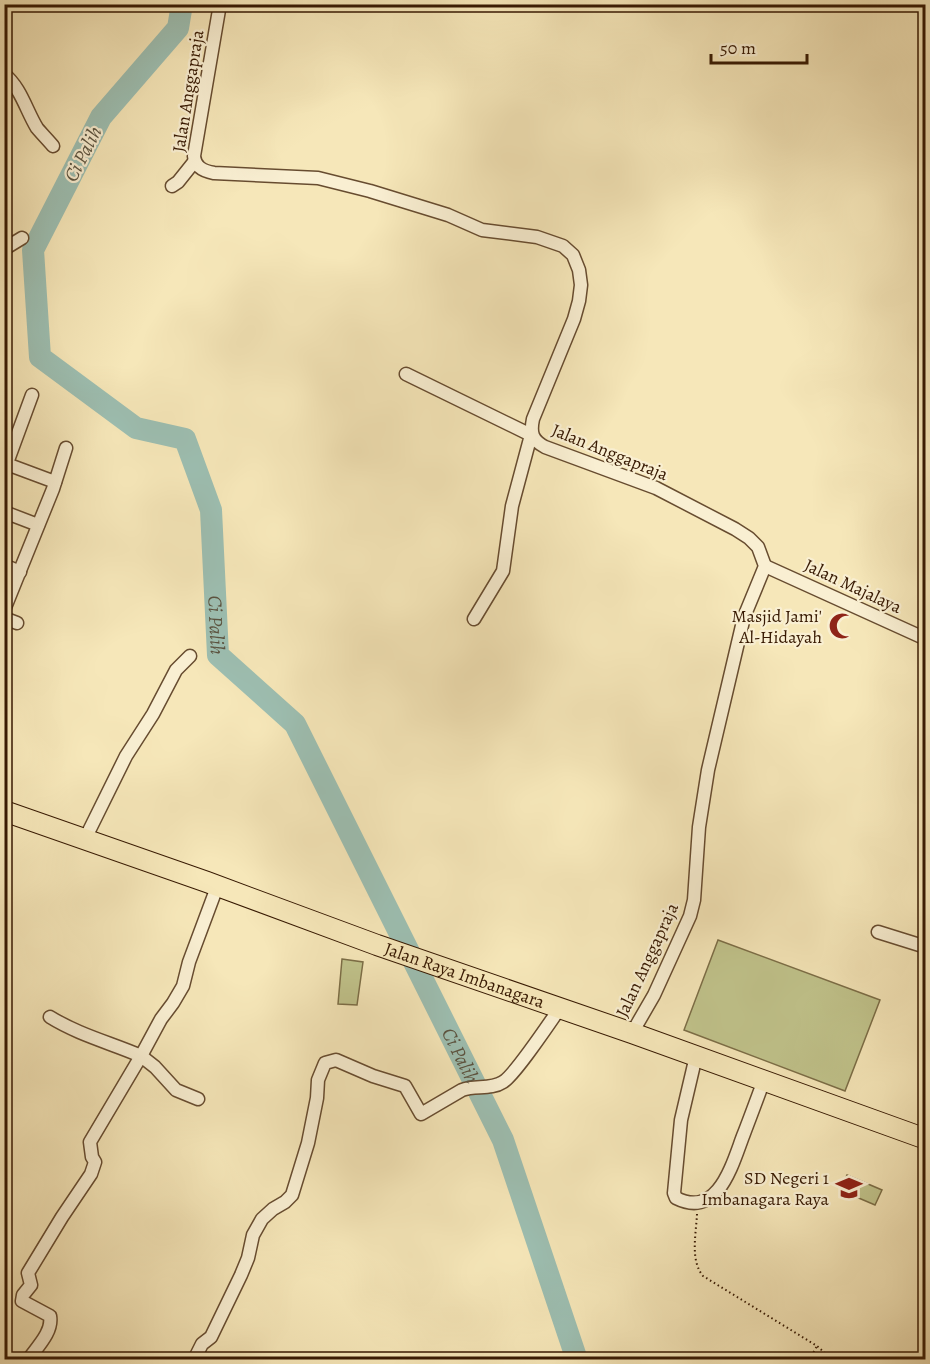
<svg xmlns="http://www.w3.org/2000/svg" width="930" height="1364" viewBox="0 0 930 1364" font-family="Alegreya,serif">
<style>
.green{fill:#c1c48c;stroke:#7c6e47;stroke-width:1.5}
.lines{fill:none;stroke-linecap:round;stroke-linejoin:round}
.river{stroke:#9dbfb2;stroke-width:22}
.minor-casing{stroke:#674c30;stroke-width:15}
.trunk-casing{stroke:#371902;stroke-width:22}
.path{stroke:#371902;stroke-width:2;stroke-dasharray:1.5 3;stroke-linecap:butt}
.minor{stroke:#f9efd2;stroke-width:12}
.trunk{stroke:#f6e7b9;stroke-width:20}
.labels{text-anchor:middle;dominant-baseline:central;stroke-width:4.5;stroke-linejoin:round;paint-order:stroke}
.street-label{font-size:18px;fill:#371902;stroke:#f9efd2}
.poi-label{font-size:18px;fill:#371902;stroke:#f9efd2;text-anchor:end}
.water-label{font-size:20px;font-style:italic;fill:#5b5340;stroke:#f9efd2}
</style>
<rect width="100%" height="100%" fill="#f6e7b9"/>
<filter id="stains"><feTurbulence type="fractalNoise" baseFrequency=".00333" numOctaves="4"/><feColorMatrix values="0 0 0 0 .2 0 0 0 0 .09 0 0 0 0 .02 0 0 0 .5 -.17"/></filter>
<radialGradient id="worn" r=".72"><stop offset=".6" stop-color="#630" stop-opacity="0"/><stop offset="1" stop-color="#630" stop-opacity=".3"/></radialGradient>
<!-- green -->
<g class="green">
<polygon points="718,940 880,1000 845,1091 684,1030"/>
<polygon points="342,959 363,962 357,1005 338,1004"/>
<polygon points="847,1175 882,1190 875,1205 840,1190"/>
</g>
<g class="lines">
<!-- river -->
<path class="river" id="s1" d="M182,4L178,28L101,117L33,250L40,357L136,428L185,439L211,510L218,655L295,724L503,1140L577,1360"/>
<!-- minor casing -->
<g class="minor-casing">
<g id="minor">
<path d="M220,4L194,156C195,167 203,171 214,173L318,178L370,191L448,215L482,230L537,237L563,246L573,255L579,270L581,285L579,301L574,319L533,419C530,433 532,440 545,447L656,488L735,529L749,538L758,547L765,566L744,617L708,770L699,827L694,900L690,916L654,995L632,1033"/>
<path d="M4,74C21,88 26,110 37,128C42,134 48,140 53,146"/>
<polyline points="172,186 178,182 194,162"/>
<polyline points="4,249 22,238"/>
<polyline points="406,374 531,435 512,506 503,571 474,619"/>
<polyline points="4,463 55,482"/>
<polyline points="7,463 32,395"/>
<polyline points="4,512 38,525"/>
<polyline points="4,565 20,572"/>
<polyline points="765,566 926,639"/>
<polyline points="4,610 53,489 66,448"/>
<polyline points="4,618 17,623"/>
<polyline points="85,839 126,756 153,714 176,670 190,656"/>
<polyline points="878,932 926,947"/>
<path d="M50,1017C79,1035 111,1043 141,1056L161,1019L173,1003L183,986L189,962L217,887"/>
<path d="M696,1056L681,1120L674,1193L676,1198C718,1219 732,1165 743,1136C750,1118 757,1099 764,1080"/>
<path d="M28,1360C37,1347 53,1332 50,1316L22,1301L23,1295L31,1285L28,1273L62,1217L91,1174L95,1162L92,1157L90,1142L141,1056L155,1067L176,1090L198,1099"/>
<path d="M194,1360L202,1344L211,1337L241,1275L248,1258L253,1235L262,1219L273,1209L285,1202L292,1195L308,1143L317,1098L318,1080L325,1063L336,1060L373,1076L405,1086L421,1114L462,1090C475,1085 491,1090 503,1082C515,1075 550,1022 560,1008"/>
</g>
</g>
<!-- trunk casing -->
<g class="trunk-casing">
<g id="trunk">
<path id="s2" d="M4,811L207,882L377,945L632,1033L926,1139"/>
</g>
</g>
<!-- path -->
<g class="path">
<path d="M697,1214C696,1235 690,1260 703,1276L817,1346L833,1360"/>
<polyline points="809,1360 817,1346"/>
</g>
<!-- minor -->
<use href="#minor" class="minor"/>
<!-- trunk -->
<use href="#trunk" class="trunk"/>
</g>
<!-- icons -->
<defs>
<g id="mosque-bare" transform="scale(2.07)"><path d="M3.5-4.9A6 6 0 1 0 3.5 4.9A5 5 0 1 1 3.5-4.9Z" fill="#8f2418" stroke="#f9efd2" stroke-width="2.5" paint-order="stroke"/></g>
<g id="school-bare" transform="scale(2.07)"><path d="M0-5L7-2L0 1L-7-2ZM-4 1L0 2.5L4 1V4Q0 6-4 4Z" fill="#8f2418" stroke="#f9efd2" stroke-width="2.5" paint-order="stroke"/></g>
</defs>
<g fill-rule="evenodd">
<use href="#mosque-bare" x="842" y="626"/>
<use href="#school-bare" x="849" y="1188"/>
</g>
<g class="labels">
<!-- street labels -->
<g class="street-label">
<text transform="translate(188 91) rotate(-81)">Jalan Anggapraja</text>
<text transform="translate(610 452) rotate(22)">Jalan Anggapraja</text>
<text transform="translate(853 586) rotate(25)">Jalan Majalaya</text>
<text transform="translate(647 960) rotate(-65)">Jalan Anggapraja</text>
<text stroke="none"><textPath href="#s2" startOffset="489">Jalan Raya Imbanagara</textPath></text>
</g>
<!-- poi labels -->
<g class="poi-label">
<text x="822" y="616">Masjid Jami'<tspan x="822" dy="21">Al-Hidayah</tspan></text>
<text x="829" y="1178">SD Negeri 1<tspan x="829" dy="21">Imbanagara Raya</tspan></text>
</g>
<!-- water labels -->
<g class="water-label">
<text transform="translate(83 154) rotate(-63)">Ci Palih</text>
<text stroke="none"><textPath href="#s1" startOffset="759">Ci Palih</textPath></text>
<text stroke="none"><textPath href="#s1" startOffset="1263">Ci Palih</textPath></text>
</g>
</g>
<!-- margin -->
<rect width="930" height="1364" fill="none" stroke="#f6e7b9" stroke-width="24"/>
<rect x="6" y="6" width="918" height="1352" fill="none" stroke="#371902" stroke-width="3"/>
<rect x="12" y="12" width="906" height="1340" fill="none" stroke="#371902" stroke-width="1.5"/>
<!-- scale -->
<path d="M711 54v9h96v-9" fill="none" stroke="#371902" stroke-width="3"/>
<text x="720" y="54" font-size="18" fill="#371902" stroke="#f9efd2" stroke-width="4.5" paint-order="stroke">50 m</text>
<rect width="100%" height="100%" filter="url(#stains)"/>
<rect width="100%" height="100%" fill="url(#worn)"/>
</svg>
